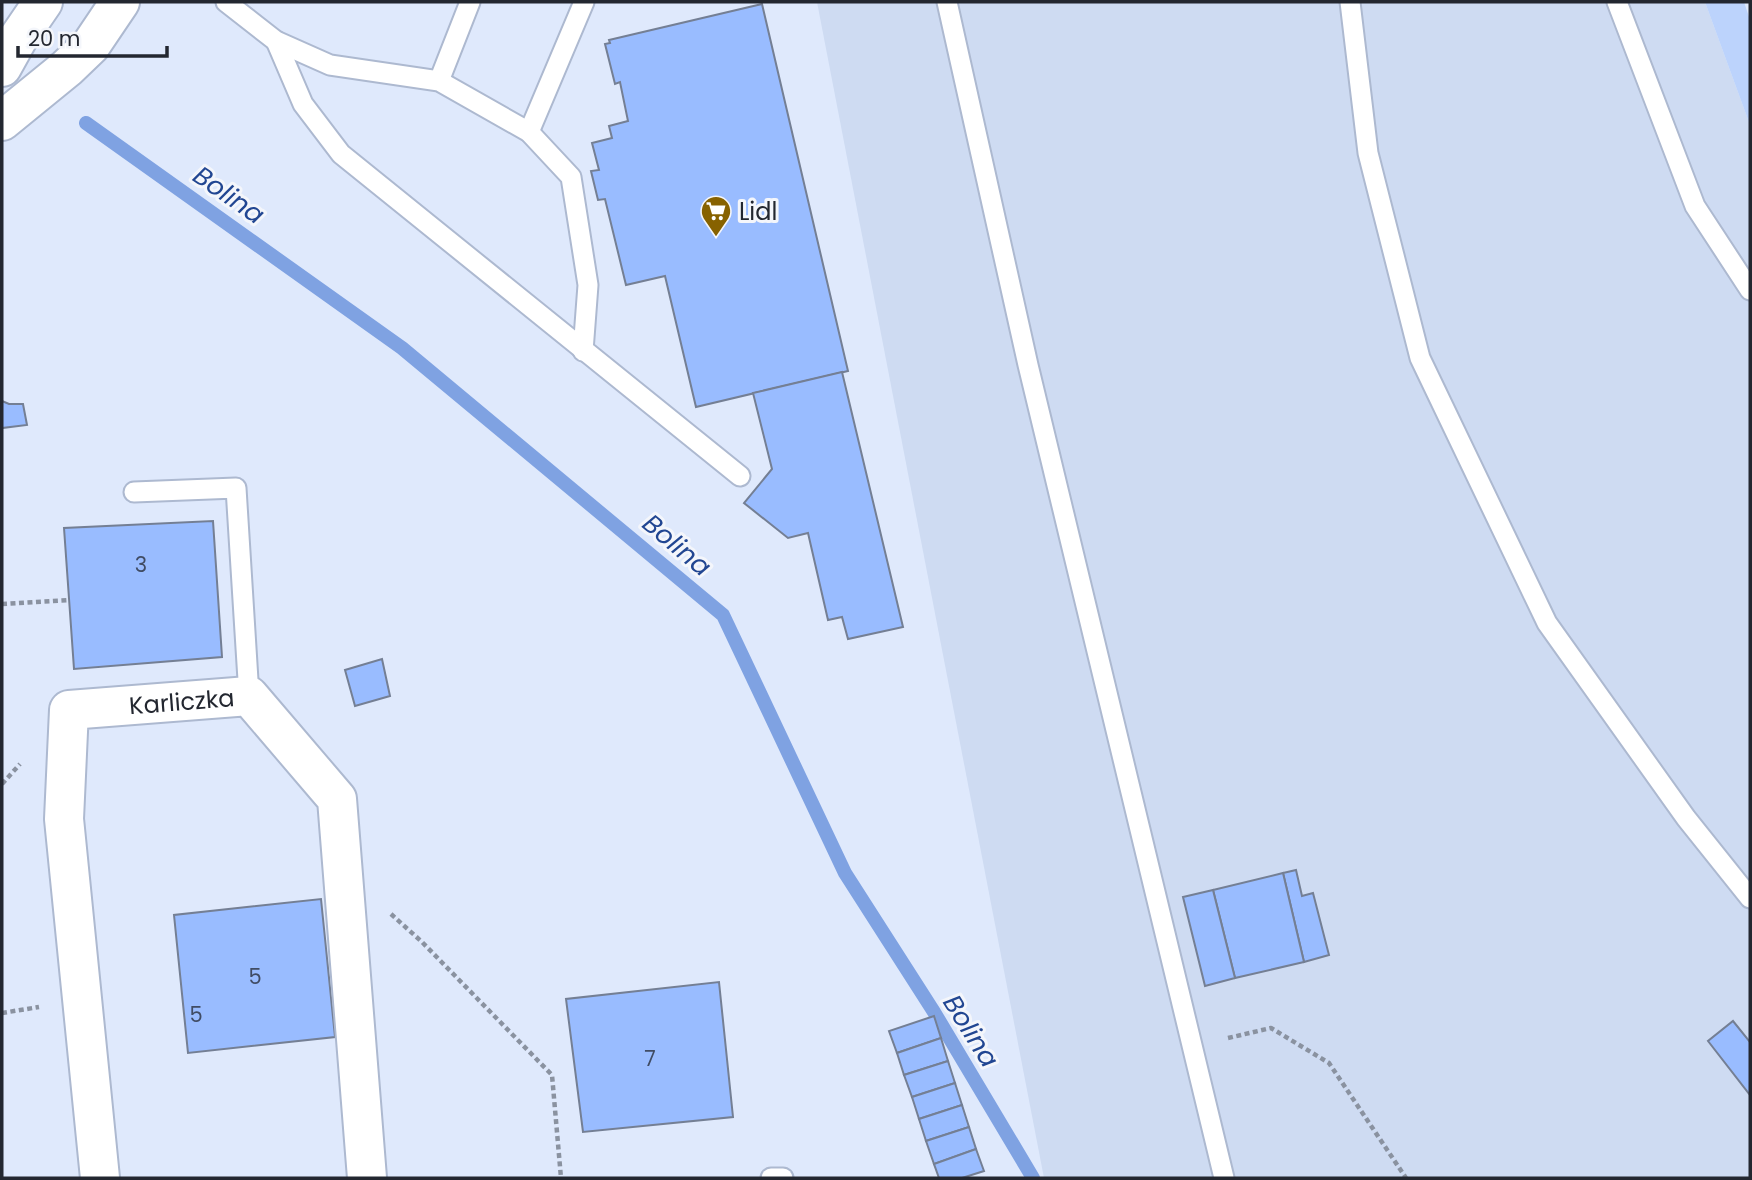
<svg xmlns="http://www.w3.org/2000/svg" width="1752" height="1180" viewBox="0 0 1752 1180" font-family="Poppins,sans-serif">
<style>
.built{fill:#cedbf2}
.green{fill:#bcd3fc}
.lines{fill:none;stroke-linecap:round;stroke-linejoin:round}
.stream{stroke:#7fa2e2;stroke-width:14}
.building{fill:#99bcff;stroke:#747f94;stroke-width:2}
.lane-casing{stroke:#adb9d0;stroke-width:23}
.street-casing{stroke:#adb9d0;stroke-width:42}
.secondary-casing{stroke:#adb9d0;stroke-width:42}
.path{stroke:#8a92a0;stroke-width:4.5;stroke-dasharray:5 3.5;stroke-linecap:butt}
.lane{stroke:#fff;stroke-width:19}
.street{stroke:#fff;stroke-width:38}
.secondary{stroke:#fff;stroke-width:38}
.labels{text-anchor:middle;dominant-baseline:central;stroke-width:6;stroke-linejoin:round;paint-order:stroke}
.number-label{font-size:21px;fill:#404c64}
.poi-label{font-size:24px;fill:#232730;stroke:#f4f6fb;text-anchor:start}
.street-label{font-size:24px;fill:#232730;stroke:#f4f6fb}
.water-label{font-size:26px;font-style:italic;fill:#214692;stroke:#f4f6fb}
</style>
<rect width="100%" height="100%" fill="#dfe9fc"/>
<!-- built -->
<polygon class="built" points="817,2 1705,2 1750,125 1750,1178 1044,1178"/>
<!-- green -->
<polygon class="green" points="1705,2 1744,2 1750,20 1750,125"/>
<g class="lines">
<!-- stream -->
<polyline class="stream" points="86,123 402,348 723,615 845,873 934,1012 1033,1178"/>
</g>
<!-- building -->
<g class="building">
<polygon points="762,4 848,371 696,407 665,276 626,285 605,199 598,200 591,171 599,170 592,143 612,138 609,126 628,121 620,82 615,84 605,44 610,43 609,40"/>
<polygon points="842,372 903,627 848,639 842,617 828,620 808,533 788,538 744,503 772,469 753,393"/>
<polygon points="2,401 9,404 23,404 27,425 2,428"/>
<polygon points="213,521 222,657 74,669 64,528"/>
<polygon points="382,659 390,696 355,706 345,670"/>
<polygon points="1296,870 1302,896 1313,893 1329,955 1304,962 1283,873"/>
<polygon points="1283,873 1304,962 1235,978 1213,890"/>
<polygon points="1213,890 1235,978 1205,986 1183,897"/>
<polygon points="321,899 335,1037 188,1053 174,915"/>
<polygon points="719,982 733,1117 583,1132 566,999"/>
<polygon points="934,1016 941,1038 897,1053 889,1031"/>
<polygon points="1733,1021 1750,1042 1750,1095 1708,1041"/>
<polygon points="941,1038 948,1061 904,1075 897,1053"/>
<polygon points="948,1061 955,1083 912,1097 904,1075"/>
<polygon points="955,1083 962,1105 919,1119 912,1097"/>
<polygon points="962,1105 969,1127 926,1141 919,1119"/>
<polygon points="969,1127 976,1149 934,1164 926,1141"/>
<polygon points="976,1149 984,1171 962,1178 939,1178 934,1164"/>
</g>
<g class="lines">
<!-- lane casing -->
<g class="lane-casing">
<g id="lane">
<polyline points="226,2 276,41 330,65 439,81 529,132 571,177 588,285 583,351"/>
<polyline points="947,2 1028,365 1224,1178"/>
<polyline points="1350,2 1368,153 1420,358 1547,623 1686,818 1750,898"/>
<polyline points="1617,2 1695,206 1750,290"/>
<polyline points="276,41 303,104 341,154 740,476"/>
<polyline points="439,81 470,2"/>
<polyline points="529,132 584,2"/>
<polyline points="134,492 236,488 249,696"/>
<polyline points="771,1178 783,1178"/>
</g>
</g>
<!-- street casing -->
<g class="street-casing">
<g id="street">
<path id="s1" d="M100,1178L64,819L69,710L249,696L337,799L367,1178"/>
</g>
</g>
<!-- secondary casing -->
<g class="secondary-casing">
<g id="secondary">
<polyline points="2,67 17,40 43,2"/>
<polyline points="2,121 67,68 91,45 120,2"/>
</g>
</g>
<!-- path -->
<g class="path">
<polyline points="2,604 69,600"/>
<polyline points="2,784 20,764"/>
<polyline points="391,914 422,942 552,1075 561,1178"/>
<polyline points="2,1013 39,1007"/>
<polyline points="1228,1038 1271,1028 1329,1063 1406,1178"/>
</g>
<!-- lane -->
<use href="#lane" class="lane"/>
<!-- street -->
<use href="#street" class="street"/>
<!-- secondary -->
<use href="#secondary" class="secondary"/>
</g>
<!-- icons -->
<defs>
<g id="supermarket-pin" transform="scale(1.575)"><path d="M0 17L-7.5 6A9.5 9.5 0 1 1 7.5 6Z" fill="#876200" stroke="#f4f6fb"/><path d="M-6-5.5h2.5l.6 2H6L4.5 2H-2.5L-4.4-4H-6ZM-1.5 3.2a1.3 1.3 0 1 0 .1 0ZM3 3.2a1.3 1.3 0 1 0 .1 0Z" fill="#fff"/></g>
</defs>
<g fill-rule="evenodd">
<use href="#supermarket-pin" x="716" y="211"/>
</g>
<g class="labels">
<!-- number labels -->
<g class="number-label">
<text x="141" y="564">3</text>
<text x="255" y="976">5</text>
<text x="196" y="1014">5</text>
<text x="650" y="1058">7</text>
</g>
<!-- poi labels -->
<g class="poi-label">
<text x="739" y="211">Lidl</text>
</g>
<!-- street labels -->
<g class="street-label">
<text stroke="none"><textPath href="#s1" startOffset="583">Karliczka</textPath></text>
</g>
<!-- water labels -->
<g class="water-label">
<text transform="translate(229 195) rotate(35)">Bolina</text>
<text transform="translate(677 545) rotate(40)">Bolina</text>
<text transform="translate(971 1031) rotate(58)">Bolina</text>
</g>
</g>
<!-- border -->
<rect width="1752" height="1180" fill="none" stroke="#232730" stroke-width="7"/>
<!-- scale -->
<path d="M18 46v10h149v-10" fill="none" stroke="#232730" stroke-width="3.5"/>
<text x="28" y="46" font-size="21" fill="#232730" stroke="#f4f6fb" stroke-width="5" paint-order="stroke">20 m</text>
</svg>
